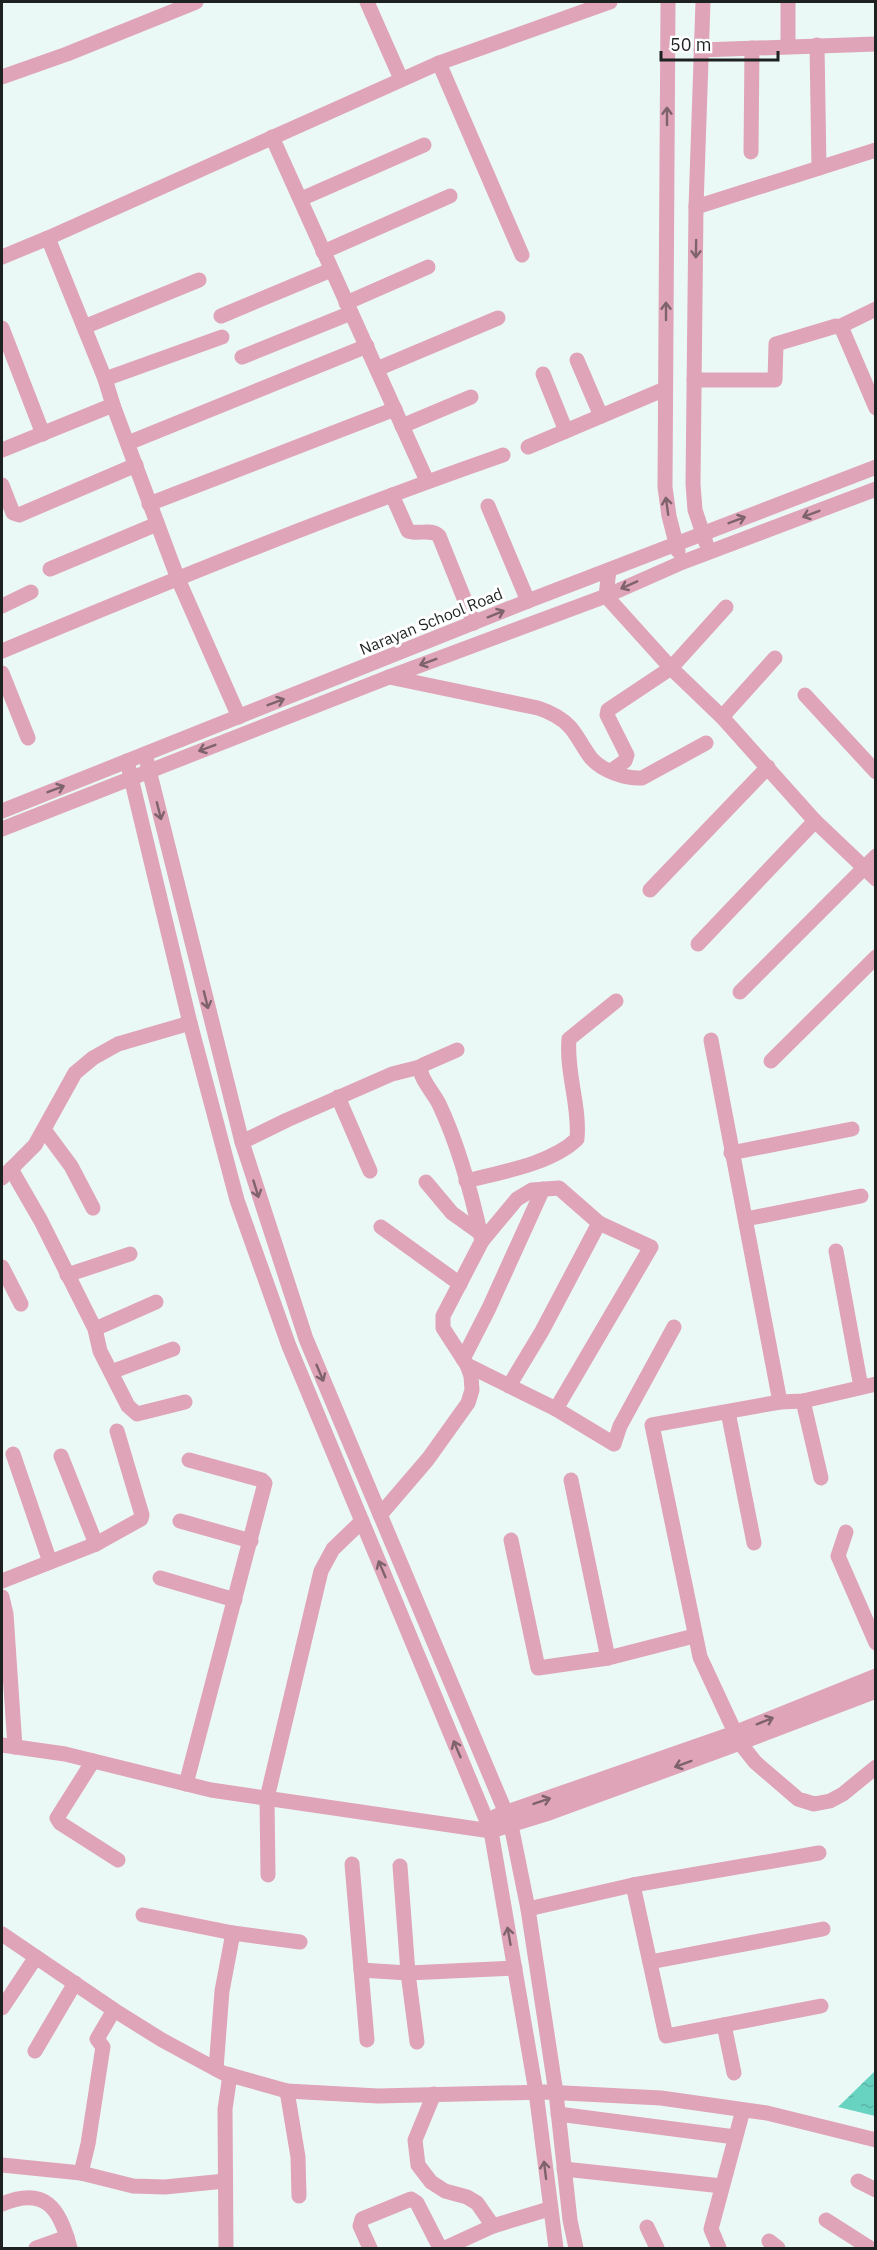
<svg xmlns="http://www.w3.org/2000/svg" width="877" height="2250" viewBox="0 0 877 2250" font-family="'IBM Plex Sans',sans-serif">
<style>
.water{fill:url(#water-ripples)}
.lines{fill:none;stroke-linecap:round;stroke-linejoin:round}
.minor{stroke:#dfa4b8;stroke-width:15}
.oneway{stroke:#7e636c}
.labels{text-anchor:middle;dominant-baseline:central;stroke-width:6;stroke-linejoin:round;paint-order:stroke}
.street-label{font-size:16px;fill:#1d2221;stroke:#fff}
</style>
<defs>
<pattern id="water-ripples" width="26" height="14" patternUnits="userSpaceOnUse" patternTransform="scale(1.5)"><rect width="26" height="14" fill="#68d3c1"/><path d="M2 4q2-2 4 0t4 0M15 11q2-2 4 0t4 0" fill="none" stroke="#5ab5a6"/></pattern>
</defs>
<rect width="100%" height="100%" fill="#ebf9f6"/>
<!-- water -->
<polygon class="water" points="875,2071 875,2116 838,2107"/>
<g class="lines">
<!-- minor -->
<g class="minor">
<polyline points="367,2 401,79"/>
<polyline points="668,2 665,487 669,516 678,551"/>
<polyline points="703,2 696,207 693,484 695,510 706,543"/>
<polyline points="817,45 819,168"/>
<polyline points="788,46 788,2"/>
<polyline points="701,50 876,44"/>
<polyline points="439,63 522,255"/>
<polyline points="2,77 67,54 196,2"/>
<polyline points="272,137 427,481"/>
<polyline points="751,152 752,48"/>
<polyline points="301,199 424,145"/>
<polyline points="696,207 876,150"/>
<polyline points="48,238 105,379 113,405 178,579 239,717"/>
<polyline points="323,252 450,196"/>
<polyline points="2,257 48,238 439,63 610,2"/>
<polyline points="346,303 428,267"/>
<polyline points="221,316 331,270"/>
<polyline points="84,327 199,280"/>
<polyline points="839,327 876,309"/>
<polyline points="2,328 43,434"/>
<polyline points="242,357 351,313"/>
<polyline points="577,360 601,416"/>
<polyline points="377,369 498,318"/>
<polyline points="543,374 566,431"/>
<polyline points="105,379 222,337"/>
<polyline points="694,380 775,380 776,344 836,326 842,329 876,408"/>
<polyline points="402,426 471,397"/>
<polyline points="128,443 367,346"/>
<polyline points="528,447 665,389"/>
<polyline points="2,450 113,405"/>
<polyline points="2,485 13,513 19,515 136,465"/>
<path d="M392,495L408,531C418,535 431,528 439,536L474,623"/>
<polyline points="149,504 395,409"/>
<polyline points="488,506 528,601"/>
<polyline points="50,569 157,524"/>
<polyline points="609,570 606,596 671,668 722,717 815,821 876,879"/>
<polyline points="2,606 31,592"/>
<path d="M2,651C167,582 334,514 503,455"/>
<polyline points="2,673 28,738"/>
<path d="M389,677L538,708C550,712 561,717 570,727C578,736 583,748 591,758C602,771 626,779 642,778L706,743"/>
<polyline points="805,695 876,772"/>
<polyline points="722,717 775,658"/>
<polyline points="145,754 242,1142 306,1339 511,1825 528,1909 556,2093 570,2220 576,2248"/>
<polyline points="127,761 190,1023 237,1200 289,1346 491,1831 536,2092 556,2248"/>
<polyline points="611,771 625,761 627,755 607,715 608,710 671,668 726,607"/>
<polyline points="2,811 533,599 876,467"/>
<polyline points="2,829 389,677 606,596 683,562 876,489"/>
<polyline points="650,890 768,767"/>
<polyline points="698,944 815,821"/>
<polyline points="740,992 876,856"/>
<polyline points="711,1040 780,1402"/>
<polyline points="771,1061 876,957"/>
<polyline points="338,1097 370,1171"/>
<polyline points="45,1131 71,1166 93,1208"/>
<polyline points="242,1142 287,1120 392,1074 420,1067"/>
<polyline points="731,1153 852,1129"/>
<polyline points="11,1169 41,1221 95,1329 100,1351 128,1406 137,1414 185,1402"/>
<polyline points="2,1178 35,1145 75,1073 93,1058 118,1044 190,1023"/>
<path d="M466,1181C501,1172 551,1164 577,1139C580,1105 566,1073 569,1039L616,1001"/>
<polyline points="426,1182 452,1213 480,1233"/>
<polyline points="746,1219 861,1196"/>
<polyline points="381,1227 460,1284"/>
<polyline points="482,1241 517,1199 532,1190 559,1188 599,1223 542,1331 509,1386"/>
<polyline points="836,1251 861,1387"/>
<polyline points="2,1267 21,1304"/>
<polyline points="67,1275 130,1254"/>
<polyline points="95,1329 156,1302"/>
<polyline points="463,1359 489,1308 543,1189"/>
<polyline points="467,1365 556,1409 614,1444 620,1426 674,1327"/>
<polyline points="111,1372 173,1349"/>
<polyline points="876,1384 803,1401 780,1402 652,1425 700,1657 740,1743 755,1762 798,1799 814,1804 830,1801 843,1794 876,1767"/>
<polyline points="803,1401 821,1478"/>
<polyline points="556,1409 651,1247 599,1223"/>
<polyline points="728,1412 754,1543"/>
<polyline points="13,1454 50,1562"/>
<polyline points="61,1456 96,1544"/>
<polyline points="571,1480 608,1658"/>
<path d="M380,1515L428,1459L468,1403L472,1390L471,1376L467,1365L443,1328V1316L482,1241C472,1195 459,1146 439,1104C433,1092 420,1079 420,1067L425,1064L457,1050"/>
<polyline points="180,1521 251,1541"/>
<polyline points="846,1532 838,1556 876,1643"/>
<polyline points="511,1540 538,1668 608,1658 694,1636"/>
<polyline points="160,1578 235,1600"/>
<polyline points="2,1581 96,1544 141,1519 142,1515 117,1431"/>
<polyline points="2,1597 6,1614 15,1747"/>
<polyline points="2,1745 65,1754 211,1790 491,1831 549,1813 740,1743 876,1691"/>
<polyline points="93,1761 57,1818 60,1823 118,1860"/>
<polyline points="186,1784 265,1483 262,1480 189,1460"/>
<polyline points="496,1816 734,1733 876,1676"/>
<polyline points="352,1864 367,2040"/>
<polyline points="268,1875 267,1798 321,1571 333,1549 362,1521"/>
<polyline points="633,1885 666,2036 821,2006"/>
<polyline points="528,1909 633,1885 819,1853"/>
<polyline points="143,1915 233,1933 300,1942"/>
<polyline points="2,1934 114,2010 162,2040 223,2073 287,2091 378,2096 545,2092 661,2098 767,2113 876,2140"/>
<polyline points="650,1962 823,1929"/>
<polyline points="361,1970 408,1973 400,1866"/>
<polyline points="2,2008 36,1957"/>
<polyline points="724,2025 734,2073"/>
<polyline points="417,2042 408,1973 515,1968"/>
<polyline points="35,2051 75,1983"/>
<polyline points="216,2069 222,1991 233,1933"/>
<polyline points="287,2091 298,2157 299,2196"/>
<polyline points="434,2094 415,2140 418,2165 431,2182 445,2191 467,2197 477,2203 493,2226"/>
<polyline points="558,2114 735,2137"/>
<polyline points="2,2165 81,2173 133,2186 165,2187 225,2181"/>
<polyline points="564,2169 722,2186"/>
<polyline points="81,2173 88,2144 102,2053 103,2047 97,2039 114,2010"/>
<polyline points="858,2181 876,2190"/>
<path d="M2,2204C45,2186 60,2208 70,2248"/>
<polyline points="826,2220 870,2248"/>
<polyline points="647,2227 657,2248"/>
<polyline points="769,2241 778,2248"/>
<polyline points="36,2248 67,2237"/>
<polyline points="226,2248 225,2109 230,2075"/>
<polyline points="370,2248 360,2226 362,2219 411,2199 417,2203 440,2248"/>
<polyline points="445,2248 493,2226 549,2209"/>
<polyline points="719,2248 711,2229 743,2110"/>
</g>
</g>
<!-- one-way arrows -->
<defs><path id="oneway-shaft" d="M-6 0H5M1.5-3L5.5 0L1.5 3" fill="none" stroke-width="1.6" stroke-linecap="round" stroke-linejoin="round" transform="scale(1.5)"/></defs>
<g class="oneway">
<use href="#oneway-shaft" transform="translate(667 116) rotate(-90)"/>
<use href="#oneway-shaft" transform="translate(696 249) rotate(91)"/>
<use href="#oneway-shaft" transform="translate(666 311) rotate(-90)"/>
<use href="#oneway-shaft" transform="translate(667 506) rotate(-98)"/>
<use href="#oneway-shaft" transform="translate(811 514) rotate(159)"/>
<use href="#oneway-shaft" transform="translate(737 520) rotate(-21)"/>
<use href="#oneway-shaft" transform="translate(629 585) rotate(156)"/>
<use href="#oneway-shaft" transform="translate(496 614) rotate(-22)"/>
<use href="#oneway-shaft" transform="translate(428 662) rotate(160)"/>
<use href="#oneway-shaft" transform="translate(276 702) rotate(-21)"/>
<use href="#oneway-shaft" transform="translate(207 748) rotate(159)"/>
<use href="#oneway-shaft" transform="translate(56 789) rotate(-21)"/>
<use href="#oneway-shaft" transform="translate(159 811) rotate(76)"/>
<use href="#oneway-shaft" transform="translate(206 1000) rotate(76)"/>
<use href="#oneway-shaft" transform="translate(256 1189) rotate(73)"/>
<use href="#oneway-shaft" transform="translate(320 1373) rotate(67)"/>
<use href="#oneway-shaft" transform="translate(382 1569) rotate(-113)"/>
<use href="#oneway-shaft" transform="translate(765 1721) rotate(-22)"/>
<use href="#oneway-shaft" transform="translate(457 1749) rotate(-113)"/>
<use href="#oneway-shaft" transform="translate(683 1764) rotate(160)"/>
<use href="#oneway-shaft" transform="translate(542 1801) rotate(-19)"/>
<use href="#oneway-shaft" transform="translate(509 1936) rotate(-100)"/>
<use href="#oneway-shaft" transform="translate(545 2170) rotate(-97)"/>
</g>
<g class="labels">
<!-- street labels -->
<g class="street-label">
<text transform="translate(431 621) rotate(-22)">Narayan School Road</text>
</g>
</g>
<!-- border -->
<rect width="877" height="2250" fill="none" stroke="#1d2221" stroke-width="6"/>
<!-- scale -->
<path d="M661 51v9h117v-9" fill="none" stroke="#1d2221" stroke-width="3"/>
<text x="670" y="51" font-size="18" fill="#1d2221" stroke="#ffffff" stroke-width="4.5" paint-order="stroke">50 m</text>
</svg>
